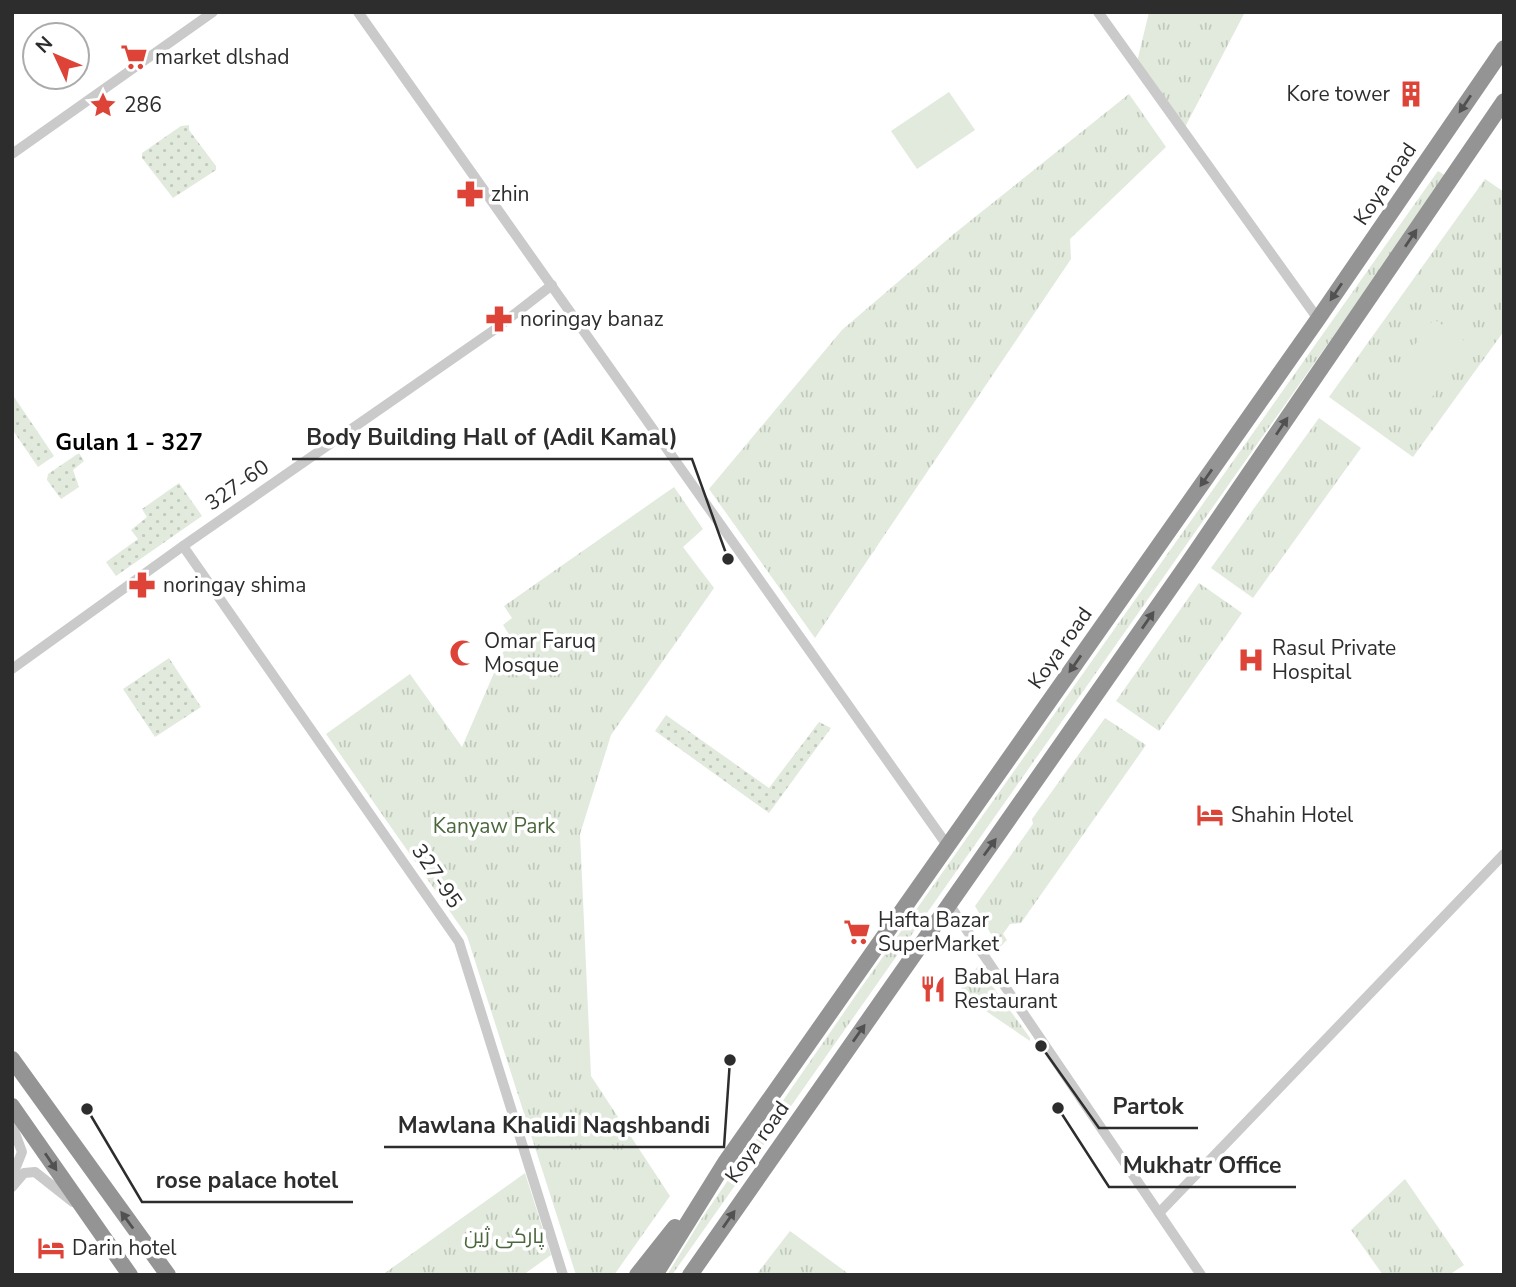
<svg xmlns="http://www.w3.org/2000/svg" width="1516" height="1287" viewBox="0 0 1516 1287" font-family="'Nunito Sans',Cairo,sans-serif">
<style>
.grass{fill:url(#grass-tufts)}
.garden{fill:url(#garden-dots)}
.pitch{fill:#e1eadc}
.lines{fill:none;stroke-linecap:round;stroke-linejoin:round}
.minor{stroke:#cacaca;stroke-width:10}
.highway{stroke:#949494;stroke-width:16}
.oneway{fill:#515151}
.labels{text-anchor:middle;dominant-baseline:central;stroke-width:7;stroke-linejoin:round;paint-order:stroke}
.poi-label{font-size:21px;fill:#2d2d2d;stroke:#fff;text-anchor:start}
.street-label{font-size:21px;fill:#2d2d2d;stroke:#fff}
.park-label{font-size:21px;fill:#4b673d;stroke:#fff}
.neighbourhood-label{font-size:23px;font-weight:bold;fill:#000;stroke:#fff}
.leader{fill:none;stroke:#2d2d2d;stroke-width:2.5}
.callout-dot{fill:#2d2d2d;stroke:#fff;stroke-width:2.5}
.callout-label{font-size:23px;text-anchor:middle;font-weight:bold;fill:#2d2d2d;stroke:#fff;stroke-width:7;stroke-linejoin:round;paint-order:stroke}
</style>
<defs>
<pattern id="grass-tufts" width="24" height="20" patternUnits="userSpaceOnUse" patternTransform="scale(1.75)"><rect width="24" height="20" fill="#e1eadc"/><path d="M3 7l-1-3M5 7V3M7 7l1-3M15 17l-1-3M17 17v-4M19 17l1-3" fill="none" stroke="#c1c9bd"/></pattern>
<pattern id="garden-dots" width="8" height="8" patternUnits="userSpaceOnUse" patternTransform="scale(1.75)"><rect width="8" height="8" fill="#e1eadc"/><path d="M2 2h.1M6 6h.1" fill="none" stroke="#c1c9bd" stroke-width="1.8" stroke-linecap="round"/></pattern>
</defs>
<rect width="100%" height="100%" fill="#fff"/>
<!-- grass -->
<g class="grass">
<polygon points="1149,12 1245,12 1184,129 1137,62"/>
<polygon points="1129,94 1166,147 1070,239 1071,259 815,638 709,489 842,330 955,233"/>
<polygon points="1438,171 1446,176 672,1275 667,1275 702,1218 858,992"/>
<polygon points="1485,179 1504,192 1504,331 1413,457 1329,397"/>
<polygon points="1319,418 1361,448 1253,598 1211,568"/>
<polygon points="674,487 703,529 683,547 714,588 611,735 580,834 591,1076 670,1196 614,1275 576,1275 467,936 326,734 410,674 462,747 510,636 503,625 512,618 504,606"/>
<polygon points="1199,583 1242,613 1159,731 1116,701"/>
<polygon points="1105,718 1146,745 1021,923 1010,924 1003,934 1007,940 999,948 975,906 1033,824 1032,819"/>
<polygon points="978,966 1030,1038 1030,1041 958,992"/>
<polygon points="525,1173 551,1255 523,1275 382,1275"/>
<polygon points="1405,1179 1464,1265 1449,1275 1383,1275 1351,1230"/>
<polygon points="790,1231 850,1275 756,1275"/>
</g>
<!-- garden -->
<g class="garden">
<polygon points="189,125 189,130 216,166 216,170 173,198 142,158 142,153 181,126"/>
<polygon points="12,394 54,456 38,467 12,429"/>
<polygon points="79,453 84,461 73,470 79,487 61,499 47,480 48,474"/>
<polygon points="179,483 202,516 116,576 106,562 138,539 131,530 147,517 142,509"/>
<polygon points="169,658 201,707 155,737 123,689"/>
<polygon points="666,715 769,788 819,722 831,728 769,813 655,731"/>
</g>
<!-- pitch -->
<g class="pitch">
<polygon points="949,92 975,130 917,169 891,131"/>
<polygon points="1434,319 1470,345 1427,404 1391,377"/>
</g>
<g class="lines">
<!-- minor -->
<g class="minor">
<polyline points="358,12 947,845"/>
<polyline points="1098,12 1318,319"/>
<polyline points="12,154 213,12"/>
<polyline points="183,546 459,942 563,1275"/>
<polyline points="12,669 183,546 494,330 552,285"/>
<polyline points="949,904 1201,1275"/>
<polyline points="12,1125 22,1152 12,1177"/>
<polyline points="12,1187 24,1173 35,1172 73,1202"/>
<polyline points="1159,1213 1504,854"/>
</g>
<!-- highway -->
<g class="highway">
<polyline points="12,1059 168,1275"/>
<polyline points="12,1106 130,1275"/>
<polyline points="637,1275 675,1227"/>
<polyline points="655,1275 726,1161 1318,319 1504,48"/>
<polyline points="690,1275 1188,563 1504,101"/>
</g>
</g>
<!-- one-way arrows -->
<defs><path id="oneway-solid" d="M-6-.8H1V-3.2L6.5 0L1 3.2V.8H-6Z" transform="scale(1.75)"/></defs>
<g class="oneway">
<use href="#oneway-solid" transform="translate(1465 104) rotate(124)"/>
<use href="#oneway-solid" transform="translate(1411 238) rotate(-56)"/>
<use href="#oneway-solid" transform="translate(1336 292) rotate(124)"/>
<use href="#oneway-solid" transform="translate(1282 426) rotate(-56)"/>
<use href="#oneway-solid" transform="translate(1206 478) rotate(125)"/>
<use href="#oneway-solid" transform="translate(1148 620) rotate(-55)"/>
<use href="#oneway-solid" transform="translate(1075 664) rotate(125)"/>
<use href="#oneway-solid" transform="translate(990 847) rotate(-54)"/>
<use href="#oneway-solid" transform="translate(859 1033) rotate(-55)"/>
<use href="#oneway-solid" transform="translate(51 1162) rotate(56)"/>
<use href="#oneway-solid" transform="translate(729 1219) rotate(-55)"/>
<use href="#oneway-solid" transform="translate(127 1220) rotate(-126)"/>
</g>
<!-- icons -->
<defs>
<g id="supermarket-bare" transform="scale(2.1)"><path d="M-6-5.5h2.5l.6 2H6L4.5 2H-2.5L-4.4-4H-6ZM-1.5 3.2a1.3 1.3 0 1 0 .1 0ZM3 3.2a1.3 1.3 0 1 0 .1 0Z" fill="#dd4337" stroke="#fff" stroke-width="2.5" paint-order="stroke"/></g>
<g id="building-bare" transform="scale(2.1)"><path d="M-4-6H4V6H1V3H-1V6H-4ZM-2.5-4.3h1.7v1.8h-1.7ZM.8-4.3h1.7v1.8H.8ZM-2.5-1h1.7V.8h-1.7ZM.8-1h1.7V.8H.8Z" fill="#dd4337" stroke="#fff" stroke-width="2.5" paint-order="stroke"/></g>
<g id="sight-bare" transform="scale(2.1)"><path d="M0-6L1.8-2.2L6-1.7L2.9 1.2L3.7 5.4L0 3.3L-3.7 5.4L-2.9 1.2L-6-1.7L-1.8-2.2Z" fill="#dd4337" stroke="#fff" stroke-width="2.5" paint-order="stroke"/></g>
<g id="pharmacy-bare" transform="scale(2.1)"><path d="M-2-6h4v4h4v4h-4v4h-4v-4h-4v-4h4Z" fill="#dd4337" stroke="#fff" stroke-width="2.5" paint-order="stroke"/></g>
<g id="mosque-bare" transform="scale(2.1)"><path d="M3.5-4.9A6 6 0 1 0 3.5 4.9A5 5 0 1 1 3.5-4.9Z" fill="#dd4337" stroke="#fff" stroke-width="2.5" paint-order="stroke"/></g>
<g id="hospital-bare" transform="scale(2.1)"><path d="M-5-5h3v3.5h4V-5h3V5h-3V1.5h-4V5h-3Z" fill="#dd4337" stroke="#fff" stroke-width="2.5" paint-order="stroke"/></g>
<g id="hotel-bare" transform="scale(2.1)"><path d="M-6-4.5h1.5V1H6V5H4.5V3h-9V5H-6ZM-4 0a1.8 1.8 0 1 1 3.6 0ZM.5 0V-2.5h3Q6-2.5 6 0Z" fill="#dd4337" stroke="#fff" stroke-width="2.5" paint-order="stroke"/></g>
<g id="restaurant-bare" transform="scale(2.1)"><path d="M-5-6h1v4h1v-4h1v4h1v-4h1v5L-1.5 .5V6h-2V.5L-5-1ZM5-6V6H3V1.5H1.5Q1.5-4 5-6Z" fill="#dd4337" stroke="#fff" stroke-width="2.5" paint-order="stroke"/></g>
</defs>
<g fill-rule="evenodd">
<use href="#supermarket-bare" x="134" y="57"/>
<use href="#building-bare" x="1411" y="94"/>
<use href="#sight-bare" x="103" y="105"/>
<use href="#pharmacy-bare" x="470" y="194"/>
<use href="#pharmacy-bare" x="499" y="319"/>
<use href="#pharmacy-bare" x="142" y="585"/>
<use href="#mosque-bare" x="463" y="653"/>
<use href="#hospital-bare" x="1251" y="660"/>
<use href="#hotel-bare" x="1210" y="815"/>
<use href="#supermarket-bare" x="857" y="932"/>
<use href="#restaurant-bare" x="933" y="989"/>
<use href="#hotel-bare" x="51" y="1248"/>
</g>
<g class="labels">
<!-- poi labels -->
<g class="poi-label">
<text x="155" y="57">market dlshad</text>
<text x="1390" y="94" text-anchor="end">Kore tower</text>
<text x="124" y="105">286</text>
<text x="491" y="194">zhin</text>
<text x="520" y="319">noringay banaz</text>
<text x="163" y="585">noringay shima</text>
<text x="484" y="641">Omar Faruq<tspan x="484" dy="24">Mosque</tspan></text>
<text x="1272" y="648">Rasul Private<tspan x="1272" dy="24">Hospital</tspan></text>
<text x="1231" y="815">Shahin Hotel</text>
<text x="878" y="920">Hafta Bazar<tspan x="878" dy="24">SuperMarket</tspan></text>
<text x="954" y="977">Babal Hara<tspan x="954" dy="24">Restaurant</tspan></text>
<text x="72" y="1248">Darin hotel</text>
</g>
<!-- street labels -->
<g class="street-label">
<text transform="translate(1385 184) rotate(-56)">Koya road</text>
<text transform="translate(237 485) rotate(-35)">327-60</text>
<text transform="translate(1060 648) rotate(-55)">Koya road</text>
<text transform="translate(437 876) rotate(56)">327-95</text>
<text transform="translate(757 1142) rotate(-55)">Koya road</text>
</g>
<!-- park labels -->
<g class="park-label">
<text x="494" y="826">Kanyaw Park</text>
<text x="504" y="1236">پارکی ژین</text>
</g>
<!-- neighbourhood labels -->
<g class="neighbourhood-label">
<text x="129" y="442">Gulan 1 - 327</text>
</g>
</g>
<!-- callouts -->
<path class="leader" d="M728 559L692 459H292M1041 1046L1099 1128H1198M730 1060L724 1147H384M1058 1108L1109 1187H1296M87 1109L142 1202H353"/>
<g class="callout-dot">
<circle cx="728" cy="559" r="7"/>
<circle cx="1041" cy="1046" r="7"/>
<circle cx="730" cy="1060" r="7"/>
<circle cx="1058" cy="1108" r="7"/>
<circle cx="87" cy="1109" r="7"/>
</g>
<g class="callout-label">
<text x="492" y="445">Body Building Hall of (Adil Kamal)</text>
<text x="1148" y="1114">Partok</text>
<text x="554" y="1133">Mawlana Khalidi Naqshbandi</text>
<text x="1202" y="1173">Mukhatr Office</text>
<text x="247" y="1188">rose palace hotel</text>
</g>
<!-- border -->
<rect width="1516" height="1287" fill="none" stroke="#2d2d2d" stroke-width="28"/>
<!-- north arrow -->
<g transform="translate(56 56) rotate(314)"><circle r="33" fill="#ffffff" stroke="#ababab" stroke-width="2"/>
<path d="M0-5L12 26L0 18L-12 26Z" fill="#dd4337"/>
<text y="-10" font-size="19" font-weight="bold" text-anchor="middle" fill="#2d2d2d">N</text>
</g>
</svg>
